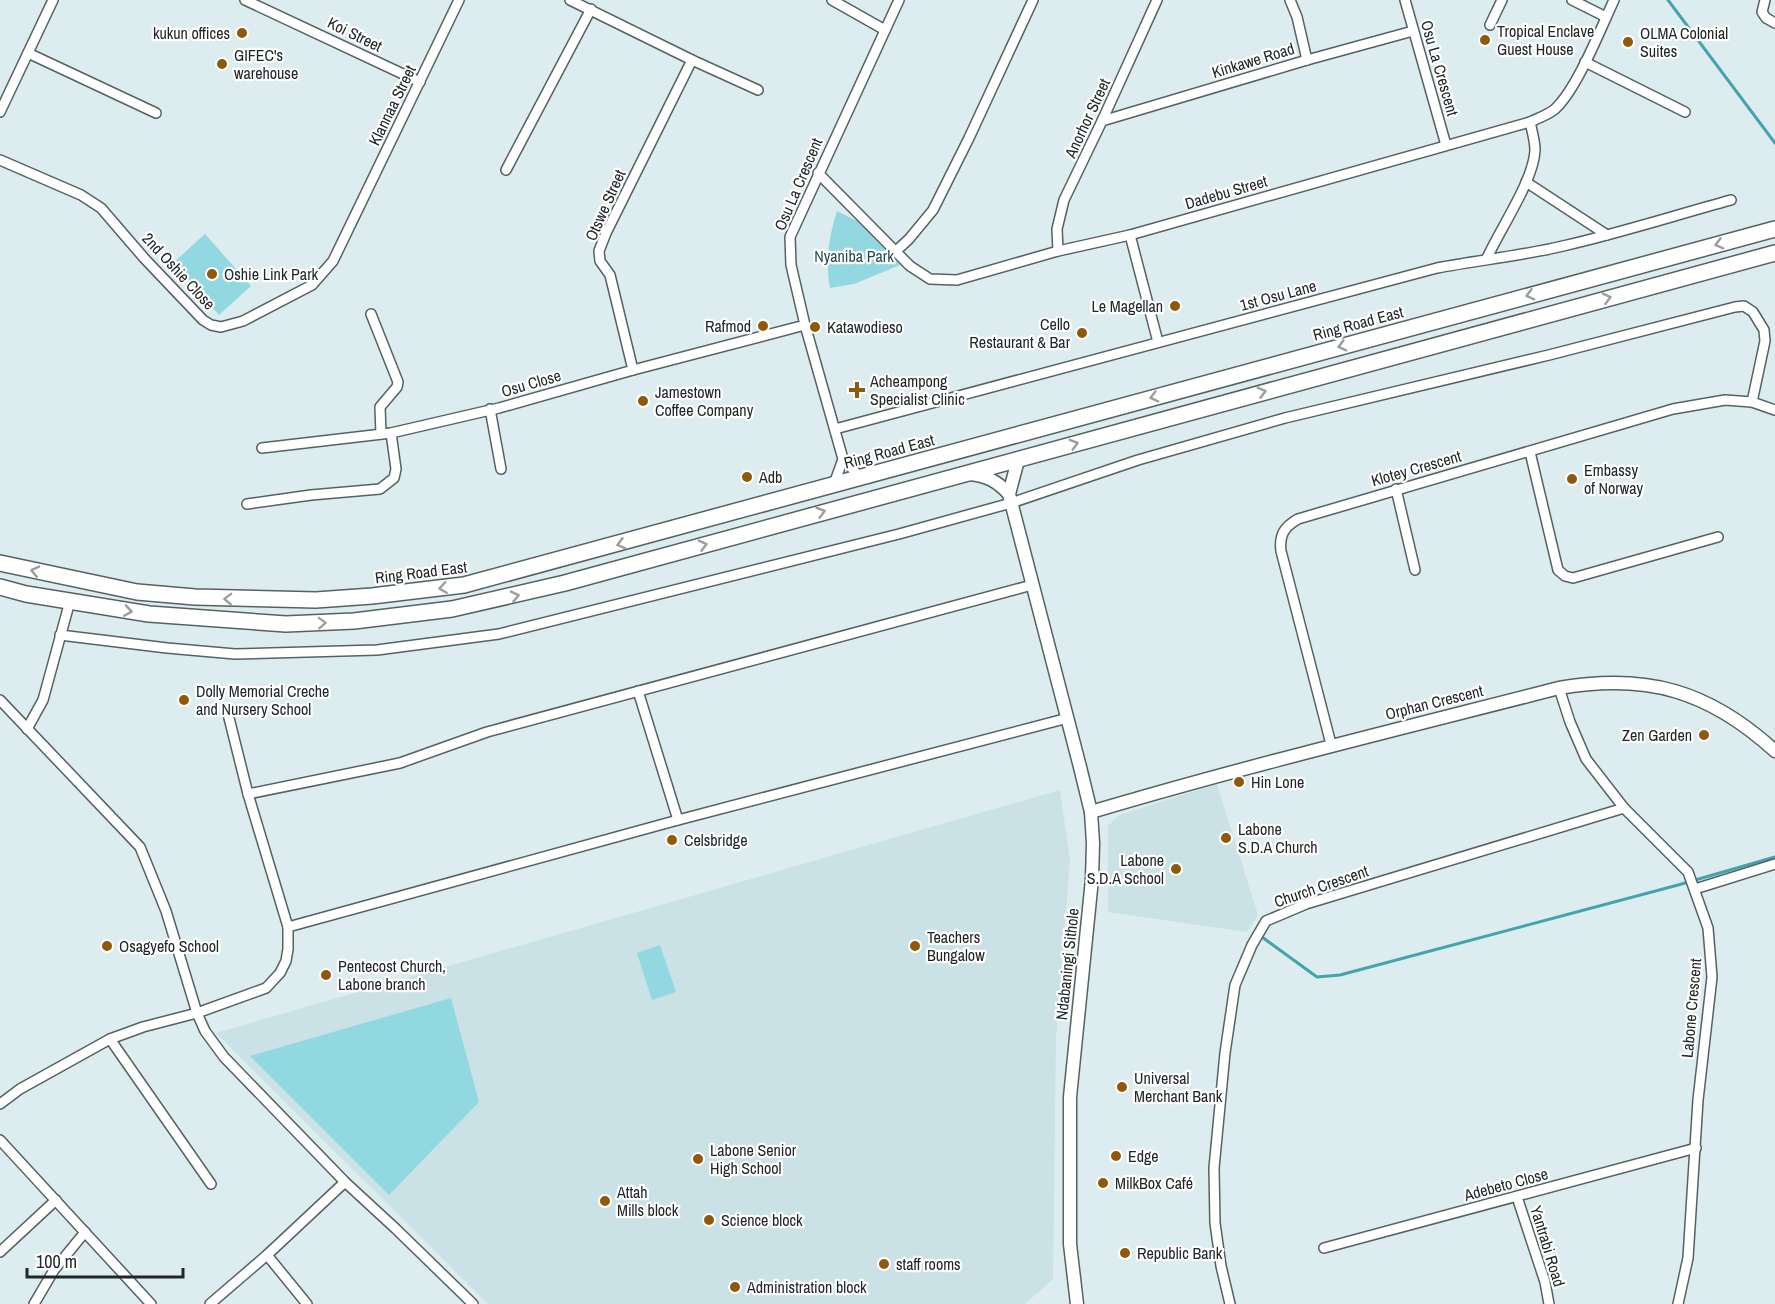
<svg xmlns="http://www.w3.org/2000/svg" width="1775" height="1304" viewBox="0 0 1775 1304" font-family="'Archivo Narrow',sans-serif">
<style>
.built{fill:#cae2e5}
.green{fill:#92d8e0}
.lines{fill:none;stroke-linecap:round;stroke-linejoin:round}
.stream{stroke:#43a4ad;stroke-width:3}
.minor-casing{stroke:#556263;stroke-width:12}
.tertiary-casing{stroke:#556263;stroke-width:15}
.primary-casing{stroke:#556263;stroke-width:18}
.minor{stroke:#fff;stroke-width:9}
.tertiary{stroke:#fff;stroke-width:12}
.primary{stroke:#fff;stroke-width:15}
.oneway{stroke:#9b9e9e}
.poi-dot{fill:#8f590c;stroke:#fff;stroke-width:2}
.labels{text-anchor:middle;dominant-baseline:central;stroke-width:4.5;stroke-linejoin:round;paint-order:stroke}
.poi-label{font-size:16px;fill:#212728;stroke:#fff;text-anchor:start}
.street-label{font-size:16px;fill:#212728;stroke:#fff}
.park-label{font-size:16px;fill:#204c50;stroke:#fff}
</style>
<rect width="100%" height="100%" fill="#ddecee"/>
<!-- built -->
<g class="built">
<polygon points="1217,784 1258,915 1247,932 1108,912 1108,826 1119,815"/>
<polygon points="1060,790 1070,860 1056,1038 1053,1279 1025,1304 488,1304 216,1033"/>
</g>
<!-- green -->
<g class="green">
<path d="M837,211L857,221L900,265L854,284L830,288C825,261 829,236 837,211Z"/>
<polygon points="205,234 251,286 219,315 173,263"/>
<polygon points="660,945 676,992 652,1000 637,953"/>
<polygon points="451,998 479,1102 389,1195 250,1056"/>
</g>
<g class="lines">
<!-- stream -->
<g class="stream">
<polyline points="1668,0 1775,143"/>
<polyline points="1262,937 1317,977 1340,975 1678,885 1775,857"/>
</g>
<!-- minor casing -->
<g class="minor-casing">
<g id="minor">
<polyline points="245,0 420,82"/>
<polyline points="570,0 692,60 758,90"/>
<polyline points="832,0 885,30"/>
<polyline points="1290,0 1297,17 1307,60"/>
<polyline points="1405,0 1446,145"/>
<polyline points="1572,0 1606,17"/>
<polyline points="1765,0 1762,12 1766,18 1775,23"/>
<polyline points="1490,25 1502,0"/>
<polyline points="28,53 156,113"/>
<polyline points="1585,62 1685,112"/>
<polyline points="0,112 53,0"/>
<polyline points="1102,121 1307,60 1413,31"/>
<polyline points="0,160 81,195 101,208 144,258 203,320 211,325 221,327 243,321 312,285 333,261 459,0"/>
<polyline points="506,170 591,9"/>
<path d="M818,173L910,266L930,279L957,280L1058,251L1130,235L1530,122C1538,118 1548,115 1555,109C1577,89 1601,28 1614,0"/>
<polyline points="1526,182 1607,235"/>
<polyline points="1130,235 1158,342"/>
<polyline points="1058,251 1057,229 1064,200 1102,121 1157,0"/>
<polyline points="895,252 909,239 933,210 969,138 1033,0"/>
<path d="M1487,258C1500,229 1534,180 1535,150C1535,141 1532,131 1530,122"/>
<polyline points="371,314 398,382 397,387 380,407 381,434"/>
<polyline points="633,370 610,275 600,261 599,251 606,233 692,60"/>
<polyline points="490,409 501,469"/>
<path d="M835,429L1437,268C1479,260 1521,256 1563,246C1620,233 1676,215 1731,200"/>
<polyline points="262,448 391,433 499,408 633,370 805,325"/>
<polyline points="1530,452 1558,570 1565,576 1573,578 1718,537"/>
<polyline points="860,477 843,459 805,325 791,265 790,237 899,0"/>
<polyline points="834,484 843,459"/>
<polyline points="1396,489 1415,570"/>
<polyline points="247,504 311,495 380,489 394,478 396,469 391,433"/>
<polyline points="60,635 167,648 235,654 377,650 499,634 899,534 1011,503 1138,460 1285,418 1549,355 1735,307 1744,306 1753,312 1764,330 1765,341 1752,402"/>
<polyline points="1559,688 1570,722 1586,759 1624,808 1688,872 1708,928 1712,977 1698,1100 1688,1258 1678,1304"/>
<polyline points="638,691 678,820"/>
<polyline points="0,700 140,847 166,911 197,1013 205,1031 224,1057 345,1182 396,1229 473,1304"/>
<polyline points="228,714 248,794 288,927"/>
<polyline points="27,729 43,700 70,601"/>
<path d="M1331,744L1281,551C1279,535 1284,527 1298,519L1673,409L1725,400L1752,402L1775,410"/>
<polyline points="248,794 400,763 487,732 1032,585"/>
<polyline points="1695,889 1775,864"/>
<polyline points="110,1039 211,1184"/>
<polyline points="0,1104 20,1089 110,1039 143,1027 197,1013 266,988 280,973 286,961 288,949 288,927 678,820 1068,718"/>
<polyline points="0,1140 151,1304"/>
<polyline points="1517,1197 1545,1282 1549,1304"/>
<polyline points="1324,1248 1696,1148"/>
<polyline points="0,1252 56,1200"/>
<polyline points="267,1255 307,1304"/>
<polyline points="34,1304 54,1270 85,1232"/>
<polyline points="210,1304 267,1255 345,1182"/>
<polyline points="1230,1304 1221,1266 1215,1223 1214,1168 1225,1053 1235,985 1252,945 1266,921 1306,904 1624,808"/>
</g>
</g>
<!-- tertiary casing -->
<g class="tertiary-casing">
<g id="tertiary">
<polyline points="1018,460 1009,494 1080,767 1091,812 1093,843 1092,879 1070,1097 1070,1244 1077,1304"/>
<path d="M968,474C986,475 997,481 1009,494"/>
<path d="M1091,812C1246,766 1403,728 1559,688C1648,673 1709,691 1775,751"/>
</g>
</g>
<!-- primary casing -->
<g class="primary-casing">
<g id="primary">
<polyline points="0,563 137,592 195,597 316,600 372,596 464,585 1775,229"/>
<polyline points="0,587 26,594 149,614 286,624 354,621 452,609 565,583 1775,253"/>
</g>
</g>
<!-- minor -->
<use href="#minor" class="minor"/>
<!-- tertiary -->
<use href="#tertiary" class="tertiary"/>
<!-- primary -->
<use href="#primary" class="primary"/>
</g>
<!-- one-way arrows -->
<defs><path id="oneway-chevron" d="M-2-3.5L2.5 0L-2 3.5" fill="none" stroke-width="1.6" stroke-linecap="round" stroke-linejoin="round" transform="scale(1.5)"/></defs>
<g class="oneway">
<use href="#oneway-chevron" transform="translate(1719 244) rotate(165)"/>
<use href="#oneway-chevron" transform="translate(1530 295) rotate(165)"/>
<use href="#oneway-chevron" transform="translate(1607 298) rotate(-15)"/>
<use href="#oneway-chevron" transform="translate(1342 346) rotate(165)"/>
<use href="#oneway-chevron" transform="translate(1262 392) rotate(-15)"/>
<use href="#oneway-chevron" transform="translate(1154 397) rotate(165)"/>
<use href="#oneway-chevron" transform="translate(1074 444) rotate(-16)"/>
<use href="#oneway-chevron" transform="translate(821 512) rotate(-16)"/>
<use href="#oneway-chevron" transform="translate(621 544) rotate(165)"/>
<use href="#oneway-chevron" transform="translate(703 545) rotate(-15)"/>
<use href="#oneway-chevron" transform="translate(35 571) rotate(-167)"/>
<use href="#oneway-chevron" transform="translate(443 588) rotate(172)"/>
<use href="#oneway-chevron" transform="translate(515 596) rotate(-13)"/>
<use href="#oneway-chevron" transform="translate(228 599) rotate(-178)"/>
<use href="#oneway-chevron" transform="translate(128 611) rotate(9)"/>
<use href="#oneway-chevron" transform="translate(322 623) rotate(-2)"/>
</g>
<!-- markers -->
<g class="poi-dot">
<circle cx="242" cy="33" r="6"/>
<circle cx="1485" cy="40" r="6"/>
<circle cx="1628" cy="42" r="6"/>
<circle cx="222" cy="64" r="6"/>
<circle cx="212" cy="274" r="6"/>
<circle cx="1175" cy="306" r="6"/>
<circle cx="763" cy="326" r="6"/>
<circle cx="815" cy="327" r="6"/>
<circle cx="1082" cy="333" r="6"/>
<path d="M854 381h6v6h6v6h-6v6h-6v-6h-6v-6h6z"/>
<circle cx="643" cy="401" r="6"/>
<circle cx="747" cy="477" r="6"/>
<circle cx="1572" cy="479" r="6"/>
<circle cx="184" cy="700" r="6"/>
<circle cx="1704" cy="735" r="6"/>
<circle cx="1239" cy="782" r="6"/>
<circle cx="1226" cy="838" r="6"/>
<circle cx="672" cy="840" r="6"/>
<circle cx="1176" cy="869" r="6"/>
<circle cx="107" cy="946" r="6"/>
<circle cx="915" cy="946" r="6"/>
<circle cx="326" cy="975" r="6"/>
<circle cx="1122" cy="1087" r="6"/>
<circle cx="1116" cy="1156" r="6"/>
<circle cx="698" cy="1159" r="6"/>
<circle cx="1103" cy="1183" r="6"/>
<circle cx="605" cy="1201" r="6"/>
<circle cx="709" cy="1220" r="6"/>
<circle cx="1125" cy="1253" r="6"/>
<circle cx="884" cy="1264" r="6"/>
<circle cx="735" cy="1287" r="6"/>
</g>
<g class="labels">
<!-- poi labels -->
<g class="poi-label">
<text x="1497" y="31">Tropical Enclave<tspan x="1497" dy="18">Guest House</tspan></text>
<text x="230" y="33" text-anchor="end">kukun offices</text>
<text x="1640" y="33">OLMA Colonial<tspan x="1640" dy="18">Suites</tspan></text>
<text x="234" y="55">GIFEC's<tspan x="234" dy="18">warehouse</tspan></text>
<text x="224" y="274">Oshie Link Park</text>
<text x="1163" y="306" text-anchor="end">Le Magellan</text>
<text x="1070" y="324" text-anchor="end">Cello<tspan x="1070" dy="18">Restaurant &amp; Bar</tspan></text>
<text x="751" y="326" text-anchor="end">Rafmod</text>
<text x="827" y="327">Katawodieso</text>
<text x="870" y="381">Acheampong<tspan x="870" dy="18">Specialist Clinic</tspan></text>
<text x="655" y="392">Jamestown<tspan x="655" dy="18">Coffee Company</tspan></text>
<text x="1584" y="470">Embassy<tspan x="1584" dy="18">of Norway</tspan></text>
<text x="759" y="477">Adb</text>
<text x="196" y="691">Dolly Memorial Creche<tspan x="196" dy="18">and Nursery School</tspan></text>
<text x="1692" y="735" text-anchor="end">Zen Garden</text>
<text x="1251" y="782">Hin Lone</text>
<text x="1238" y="829">Labone<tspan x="1238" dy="18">S.D.A Church</tspan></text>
<text x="684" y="840">Celsbridge</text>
<text x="1164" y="860" text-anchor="end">Labone<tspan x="1164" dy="18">S.D.A School</tspan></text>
<text x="927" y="937">Teachers<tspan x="927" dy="18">Bungalow</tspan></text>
<text x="119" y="946">Osagyefo School</text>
<text x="338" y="966">Pentecost Church,<tspan x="338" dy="18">Labone branch</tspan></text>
<text x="1134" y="1078">Universal<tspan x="1134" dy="18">Merchant Bank</tspan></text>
<text x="710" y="1150">Labone Senior<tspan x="710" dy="18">High School</tspan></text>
<text x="1128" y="1156">Edge</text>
<text x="1115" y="1183">MilkBox Café</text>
<text x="617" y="1192">Attah<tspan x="617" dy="18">Mills block</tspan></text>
<text x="721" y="1220">Science block</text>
<text x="1137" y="1253">Republic Bank</text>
<text x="896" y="1264">staff rooms</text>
<text x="747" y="1287">Administration block</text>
</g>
<!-- street labels -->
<g class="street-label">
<text transform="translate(355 34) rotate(26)">Koi Street</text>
<text transform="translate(1253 60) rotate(-17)">Kinkawe Road</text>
<text transform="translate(1440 68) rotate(74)">Osu La Crescent</text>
<text transform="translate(392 105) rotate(-64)">Klannaa Street</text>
<text transform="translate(1087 118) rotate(-65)">Anorhor Street</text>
<text transform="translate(798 184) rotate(-67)">Osu La Crescent</text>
<text transform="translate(1226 192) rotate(-16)">Dadebu Street</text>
<text transform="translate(605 205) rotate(-66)">Otswe Street</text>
<text transform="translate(179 271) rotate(47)">2nd Oshie Close</text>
<text transform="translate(1278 295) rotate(-15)">1st Osu Lane</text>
<text transform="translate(1358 323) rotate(-15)">Ring Road East</text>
<text transform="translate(531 383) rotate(-16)">Osu Close</text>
<text transform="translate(889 451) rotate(-15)">Ring Road East</text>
<text transform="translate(1416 468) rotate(-16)">Klotey Crescent</text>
<text transform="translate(421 572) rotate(-7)">Ring Road East</text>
<text transform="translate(1434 702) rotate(-14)">Orphan Crescent</text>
<text transform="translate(1321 886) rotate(-19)">Church Crescent</text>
<text transform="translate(1067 964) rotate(-84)">Ndabaningi Sithole</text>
<text transform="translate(1691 1008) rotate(-85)">Labone Crescent</text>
<text transform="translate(1506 1184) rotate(-15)">Adebeto Close</text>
<text transform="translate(1548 1246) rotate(73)">Yantrabi Road</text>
</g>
<!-- park labels -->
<g class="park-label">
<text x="854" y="256">Nyaniba Park</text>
</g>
</g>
<!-- scale -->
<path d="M27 1268v9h156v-9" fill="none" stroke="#212728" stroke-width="3"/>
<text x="36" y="1268" font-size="18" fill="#212728" stroke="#ffffff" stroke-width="4.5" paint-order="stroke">100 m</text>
</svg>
